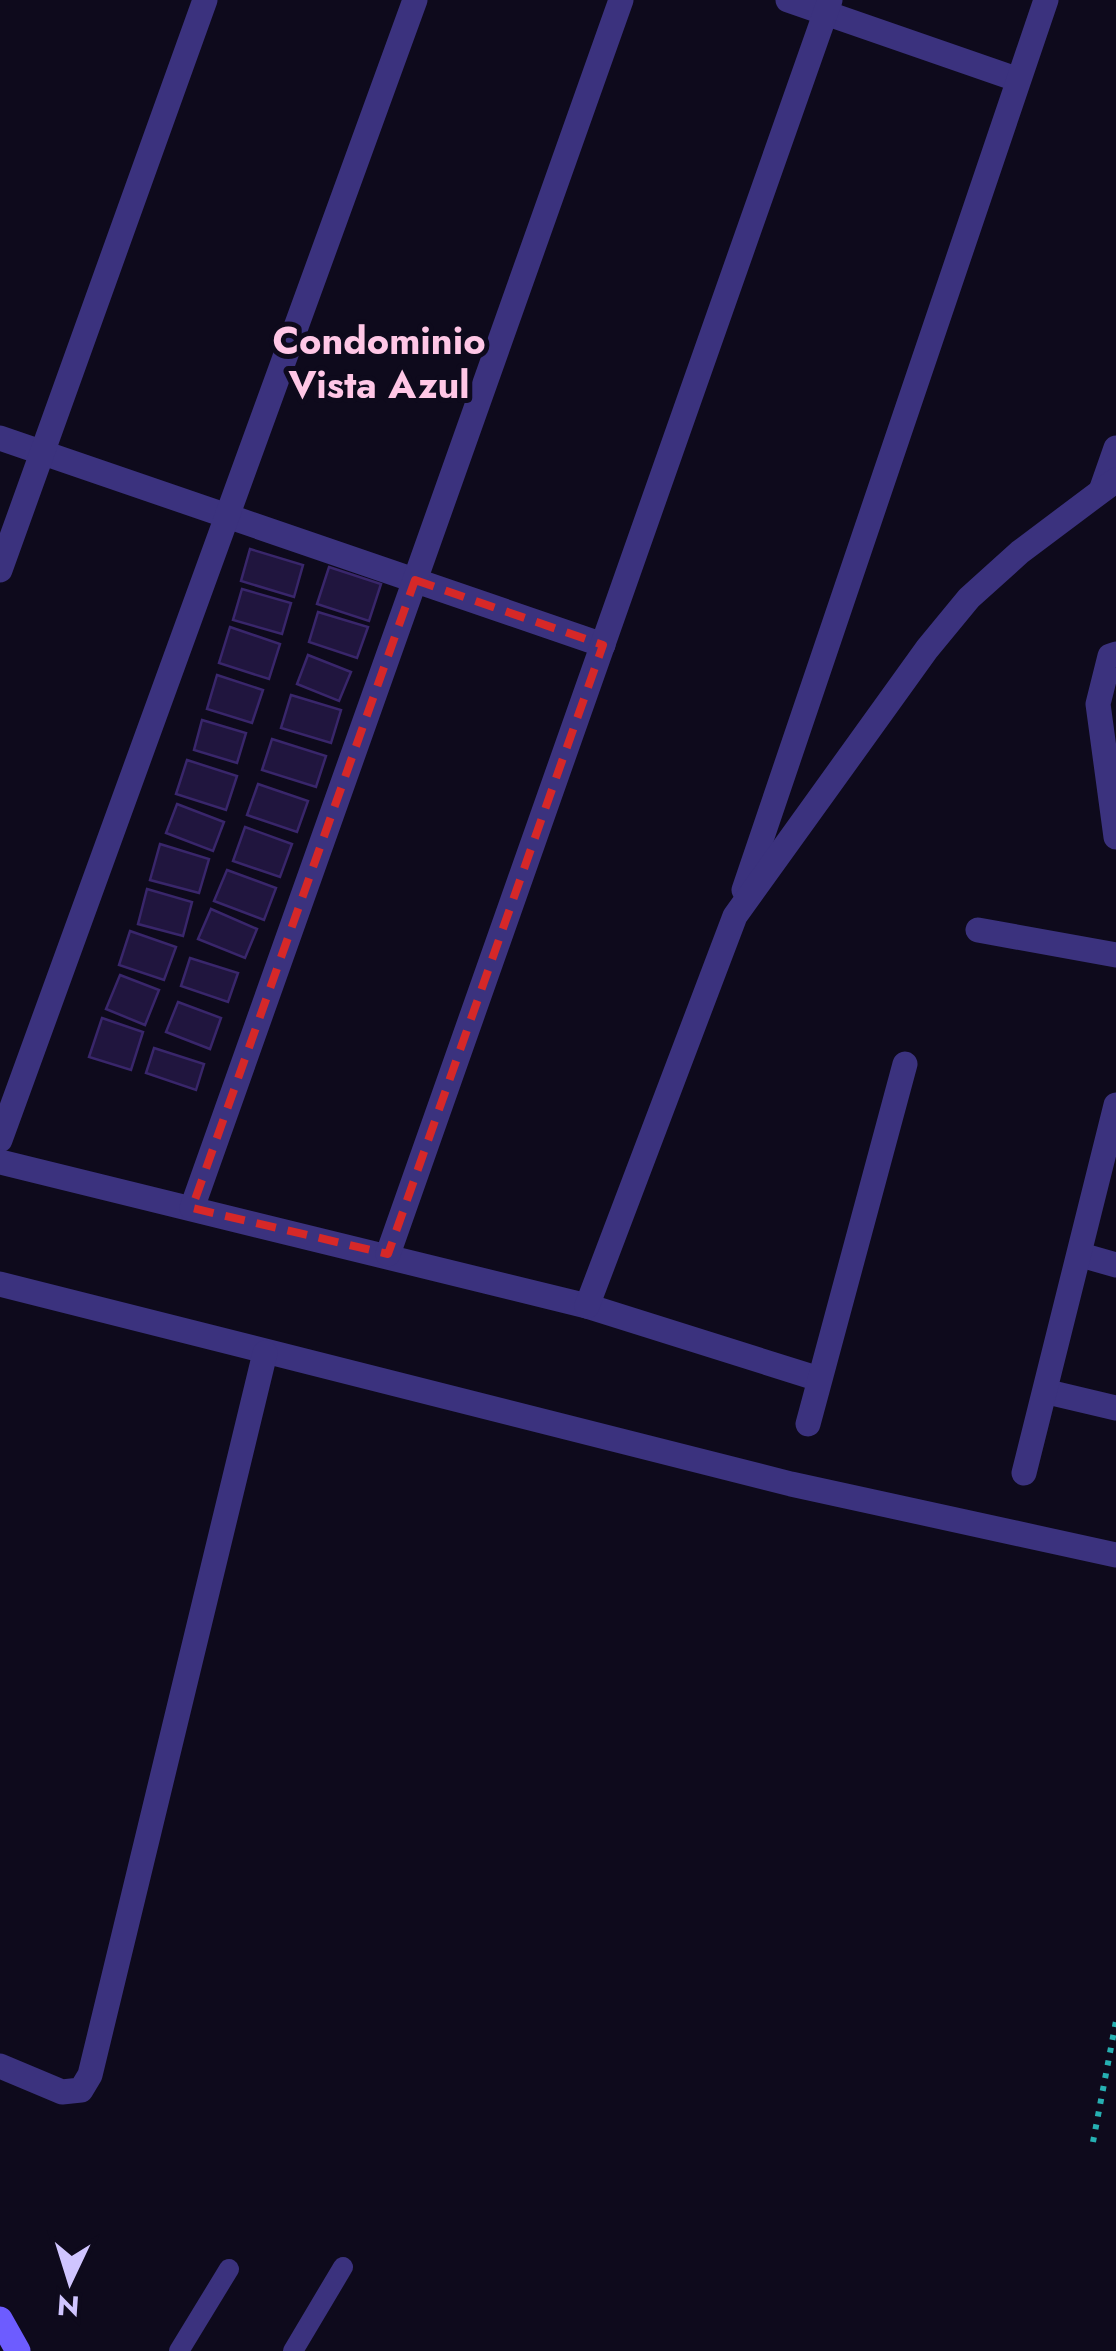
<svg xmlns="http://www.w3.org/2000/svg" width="1116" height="2351" viewBox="0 0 1116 2351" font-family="Jost,sans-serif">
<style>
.building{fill:#20153e;stroke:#39266b;stroke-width:2.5}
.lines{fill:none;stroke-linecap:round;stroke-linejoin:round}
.path{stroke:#26b0b2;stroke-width:6;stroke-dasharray:5 8;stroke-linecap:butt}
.lane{stroke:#3b327e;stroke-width:20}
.street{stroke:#3b327e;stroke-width:25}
.secondary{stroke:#6d5cff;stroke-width:25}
.marked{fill:none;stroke:#d62828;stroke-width:8;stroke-dasharray:20 12;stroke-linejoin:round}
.labels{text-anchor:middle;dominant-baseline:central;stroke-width:10;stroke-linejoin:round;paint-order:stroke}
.neighbourhood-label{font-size:38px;font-weight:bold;fill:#ffc7e6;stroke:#0e0a1c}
</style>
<rect width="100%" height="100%" fill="#0e0a1c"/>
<!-- building -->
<g class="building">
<polygon points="250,549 303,565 294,597 241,581"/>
<polygon points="329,567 381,584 369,621 317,604"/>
<polygon points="242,589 291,603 282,634 233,620"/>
<polygon points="318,612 368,627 357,658 309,642"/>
<polygon points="230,627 280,644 269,679 219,663"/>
<polygon points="308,655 351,672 339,701 297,684"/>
<polygon points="217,675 263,690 252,723 207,709"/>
<polygon points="291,695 341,710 331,743 281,728"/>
<polygon points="202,720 246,733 237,763 194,750"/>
<polygon points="272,739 326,756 316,787 262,770"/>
<polygon points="187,760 237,776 226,810 176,794"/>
<polygon points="258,784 308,801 297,832 247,815"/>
<polygon points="177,804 224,822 213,851 166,833"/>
<polygon points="245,827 292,844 280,877 233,861"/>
<polygon points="160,844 209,859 199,893 150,880"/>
<polygon points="227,870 276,888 264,920 214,901"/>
<polygon points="147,889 192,902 183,936 138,924"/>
<polygon points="211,909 257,929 245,958 198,939"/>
<polygon points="130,931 176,947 164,980 119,965"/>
<polygon points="190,958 238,973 228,1002 181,986"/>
<polygon points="120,975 159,990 145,1025 106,1009"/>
<polygon points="178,1002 221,1018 210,1049 166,1032"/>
<polygon points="102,1018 143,1032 131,1070 89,1057"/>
<polygon points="154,1048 204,1064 196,1090 146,1073"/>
</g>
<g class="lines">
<!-- path -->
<polyline class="path" points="1093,2142 1116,2021"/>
<!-- lane -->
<g class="lane">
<polyline points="179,2351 229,2269"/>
<polyline points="293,2351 343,2267"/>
</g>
<!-- street -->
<g class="street">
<polyline points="788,0 1016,79"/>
<polyline points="0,438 603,645"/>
<polyline points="1102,488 1116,448"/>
<polyline points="0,570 205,0"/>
<polyline points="1116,654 1110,656 1098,704 1116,837"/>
<polyline points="744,890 1046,0"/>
<polyline points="978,930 1116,955"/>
<polyline points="0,1140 415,0"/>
<polyline points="0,1162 587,1306 819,1379"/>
<polyline points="192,1208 621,0"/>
<polyline points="388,1254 830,0"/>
<polyline points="1081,1255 1116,1265"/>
<polyline points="0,1284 791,1484 1116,1555"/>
<polyline points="587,1306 735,916 927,649 969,598 1020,552 1116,480"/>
<polyline points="1048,1392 1116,1408"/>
<polyline points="808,1424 905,1064"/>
<polyline points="1024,1473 1116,1105"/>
<polyline points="0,2066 62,2092 81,2090 90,2075 265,1353"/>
</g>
<!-- secondary -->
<polyline class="secondary" points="0,2319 18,2351"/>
</g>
<!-- marked area -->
<path class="marked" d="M415,580L603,645L388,1254L192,1208Z"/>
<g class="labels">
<!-- neighbourhood labels -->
<g class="neighbourhood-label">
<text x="379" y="340">Condominio<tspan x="379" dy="44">Vista Azul</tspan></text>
</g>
</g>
<!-- north arrow -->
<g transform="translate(70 2281) rotate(184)" stroke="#0e0a1c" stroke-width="8" paint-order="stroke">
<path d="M0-8L18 38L0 25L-18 38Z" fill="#d0c5ff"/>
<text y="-15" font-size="28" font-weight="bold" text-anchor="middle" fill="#d0c5ff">N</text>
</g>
</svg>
